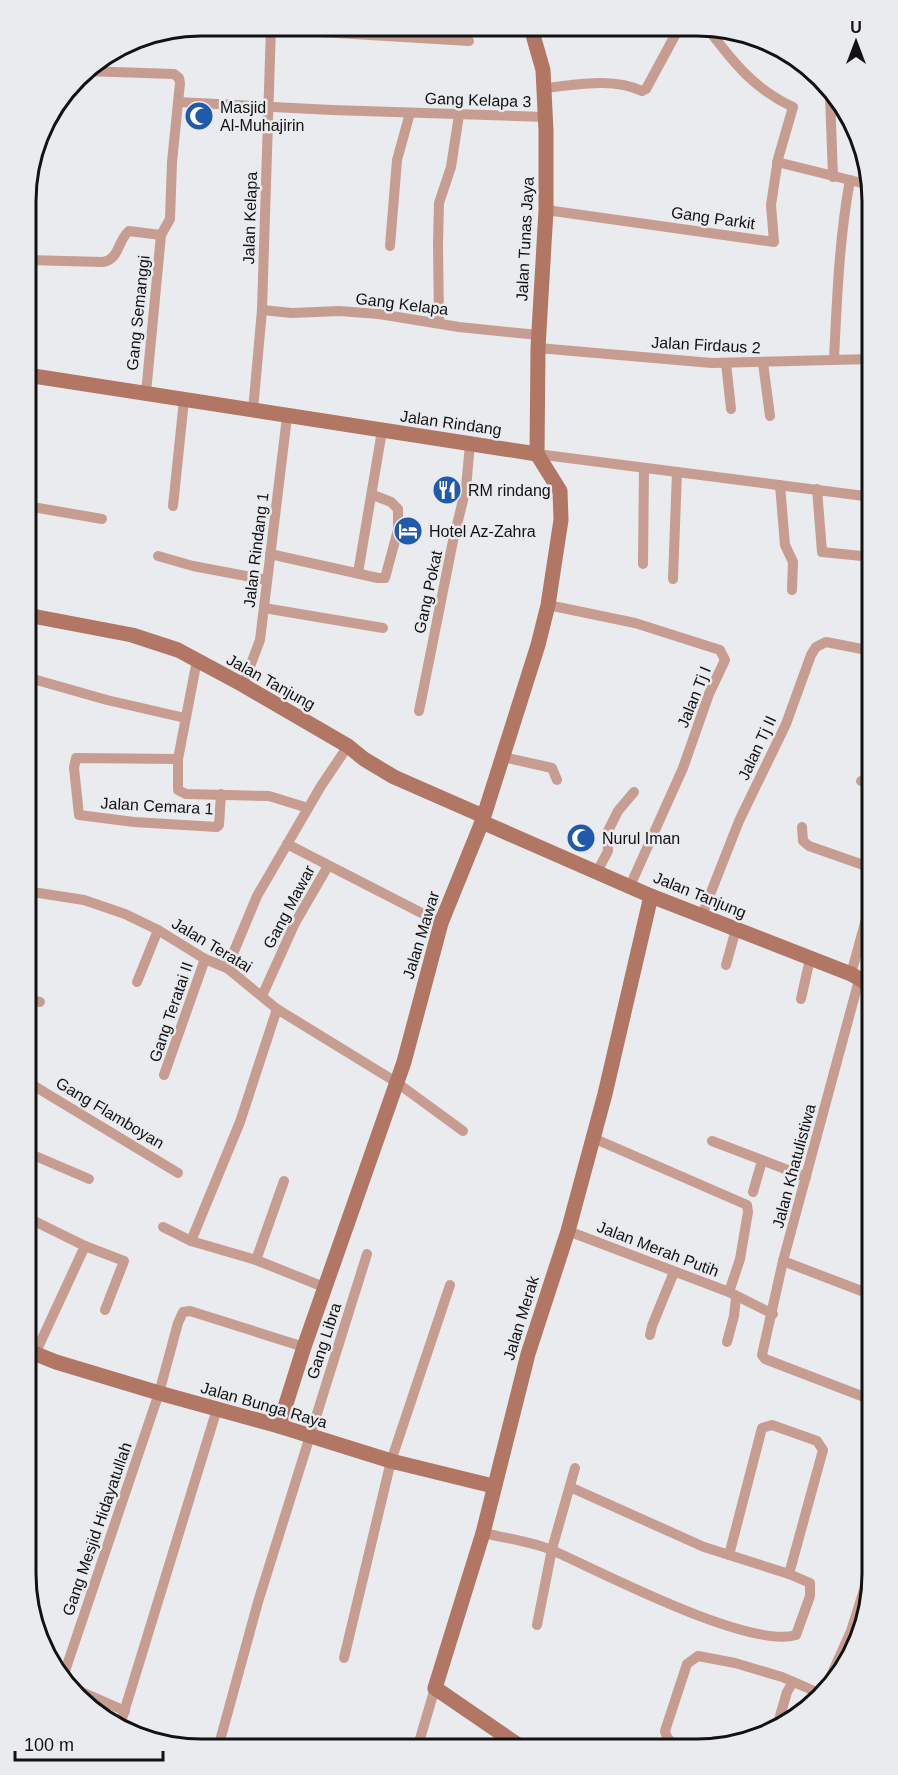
<svg xmlns="http://www.w3.org/2000/svg" width="898" height="1775" viewBox="0 0 898 1775" font-family="Helvetica,sans-serif">
<style>
.lines{fill:none;stroke-linecap:round;stroke-linejoin:round}
.street{stroke:#c69d90;stroke-width:10}
.secondary{stroke:#b17664;stroke-width:15}
.labels{text-anchor:middle;dominant-baseline:central;stroke-width:5;stroke-linejoin:round;paint-order:stroke}
.street-label{font-size:16px;fill:#121213;stroke:#eaebee}
.poi-label{font-size:16px;fill:#121213;stroke:#eaebee;text-anchor:start}
.rim{fill:none;stroke:#121213;stroke-width:3}
</style>
<rect width="100%" height="100%" fill="#eaebee"/>
<g class="lines">
<!-- street -->
<g class="street">
<polyline points="270,29 469,41"/>
<polyline points="84,71 174,74 179,78 180,83 172,162 170,219 161,235 146,393"/>
<path d="M544,88C576,85 612,77 642,91L646,89L679,28"/>
<polyline points="830,95 833,177"/>
<polyline points="178,102 332,110 545,117"/>
<polyline points="777,162 870,185"/>
<path d="M546,210L774,242L771,205L778,159L793,107C754,89 733,62 708,29"/>
<polyline points="390,246 397,160 410,113"/>
<path d="M27,260L103,262C120,259 117,241 129,231L161,235"/>
<polyline points="262,310 292,313 339,311 379,314 459,327 538,335"/>
<polyline points="439,323 438,244 439,203 451,167 459,115"/>
<polyline points="538,348 712,363 872,359"/>
<path d="M834,359C837,300 839,239 850,180"/>
<polyline points="726,363 731,409"/>
<polyline points="763,363 770,416"/>
<polyline points="253,410 262,310 271,26"/>
<polyline points="537,454 872,497"/>
<polyline points="780,485 785,545 793,562 792,590"/>
<polyline points="817,489 822,552 872,557"/>
<polyline points="27,506 102,519"/>
<polyline points="173,506 184,400"/>
<polyline points="270,554 378,578 385,578 398,530 398,509 391,502 373,495"/>
<polyline points="158,556 193,566 267,580"/>
<polyline points="643,564 644,468"/>
<polyline points="358,573 382,431"/>
<polyline points="673,579 677,472"/>
<polyline points="548,605 635,623 720,650 725,660 709,694 683,768 630,886"/>
<polyline points="264,608 383,628"/>
<polyline points="197,660 178,759 178,790 186,794 269,796 308,808"/>
<polyline points="26,677 107,700 185,718"/>
<polyline points="243,685 260,640 287,417"/>
<polyline points="419,711 453,541 466,488 470,444"/>
<polyline points="503,757 552,768 557,780"/>
<polyline points="178,759 76,758 74,768 79,815 134,822 217,827 219,825 221,794"/>
<polyline points="861,781 872,784"/>
<polyline points="802,827 803,841 809,846 872,868"/>
<polyline points="287,844 441,923"/>
<polyline points="597,872 608,851 607,833 618,811 634,792"/>
<polyline points="26,891 84,900 125,914 158,930 205,959 227,968 277,1009 396,1082 463,1131"/>
<polyline points="702,915 739,821 786,724 811,655 816,647 826,642 872,651"/>
<polyline points="726,965 736,929"/>
<polyline points="227,968 257,896 321,786 348,746"/>
<polyline points="851,974 872,897"/>
<polyline points="859,980 783,1261 762,1355 765,1359 872,1400"/>
<polyline points="137,982 158,930"/>
<polyline points="262,996 295,923 328,866"/>
<polyline points="26,998 40,1002"/>
<polyline points="801,999 810,959"/>
<polyline points="164,1075 205,959"/>
<polyline points="26,1081 178,1173"/>
<polyline points="593,1138 747,1205 748,1212 740,1259 729,1292"/>
<polyline points="712,1141 806,1177"/>
<polyline points="26,1152 89,1179"/>
<polyline points="753,1192 762,1161"/>
<polyline points="26,1217 85,1246 124,1261 105,1310"/>
<polyline points="163,1227 191,1241 256,1260 324,1287"/>
<polyline points="568,1231 729,1292 773,1314"/>
<polyline points="26,1239 32,1220"/>
<polyline points="191,1241 240,1122 277,1009"/>
<polyline points="256,1260 284,1181"/>
<polyline points="783,1261 872,1295"/>
<polyline points="650,1335 652,1326 674,1272"/>
<polyline points="727,1342 734,1316 736,1297"/>
<polyline points="35,1354 85,1246"/>
<path d="M483,1533C505,1538 534,1542 554,1551C603,1573 748,1649 796,1635L810,1596V1583L789,1574L704,1547L570,1487"/>
<polyline points="729,1555 762,1428 772,1425 817,1441 823,1450 789,1574"/>
<polyline points="537,1625 552,1549 575,1468"/>
<polyline points="344,1658 391,1461 450,1285"/>
<polyline points="64,1674 159,1393 178,1323 183,1312 190,1311 304,1347"/>
<polyline points="73,1688 125,1711"/>
<polyline points="825,1689 851,1631 868,1577"/>
<polyline points="121,1722 217,1409"/>
<polyline points="778,1723 787,1692 793,1682"/>
<polyline points="713,1747 715,1741"/>
<polyline points="218,1748 258,1602 367,1254"/>
<polyline points="417,1749 435,1688"/>
<path d="M684,1749C675,1745 667,1742 665,1731L687,1664L698,1656L735,1663L782,1677L819,1693"/>
</g>
<!-- secondary -->
<g class="secondary">
<polyline points="531,28 543,70 546,131 546,210 538,348 537,454"/>
<polyline points="27,375 537,454"/>
<polyline points="27,615 132,635 178,650 243,685 348,746 364,759 394,777 483,816"/>
<polyline points="482,822 651,896 851,974 872,986"/>
<polyline points="26,1350 56,1362 159,1393 279,1426 391,1461 493,1486"/>
<polyline points="279,1426 304,1347 404,1062 441,923 482,822 538,645 548,605 561,520 560,491 537,454"/>
<polyline points="524,1749 435,1688 483,1533 528,1354 568,1231 605,1094 651,896"/>
</g>
</g>
<!-- icons -->
<defs>
<g id="mosque-disc" transform="scale(1.5)"><circle r="9.5" fill="#205aac" stroke="#eaebee"/><path d="M3.5-4.9A6 6 0 1 0 3.5 4.9A5 5 0 1 1 3.5-4.9Z" fill="#fff"/></g>
<g id="restaurant-disc" transform="scale(1.5)"><circle r="9.5" fill="#205aac" stroke="#eaebee"/><path d="M-5-6h1v4h1v-4h1v4h1v-4h1v5L-1.5 .5V6h-2V.5L-5-1ZM5-6V6H3V1.5H1.5Q1.5-4 5-6Z" fill="#fff"/></g>
<g id="hotel-disc" transform="scale(1.5)"><circle r="9.5" fill="#205aac" stroke="#eaebee"/><path d="M-6-4.5h1.5V1H6V5H4.5V3h-9V5H-6ZM-4 0a1.8 1.8 0 1 1 3.6 0ZM.5 0V-2.5h3Q6-2.5 6 0Z" fill="#fff"/></g>
</defs>
<g fill-rule="evenodd">
<use href="#mosque-disc" x="199" y="116"/>
<use href="#restaurant-disc" x="447" y="490"/>
<use href="#hotel-disc" x="408" y="531"/>
<use href="#mosque-disc" x="581" y="838"/>
</g>
<g class="labels">
<!-- street labels -->
<g class="street-label">
<text transform="translate(478 100) rotate(2)">Gang Kelapa 3</text>
<text transform="translate(250 218) rotate(-88)">Jalan Kelapa</text>
<text transform="translate(713 218) rotate(8)">Gang Parkit</text>
<text transform="translate(525 239) rotate(-87)">Jalan Tunas Jaya</text>
<text transform="translate(402 304) rotate(7)">Gang Kelapa</text>
<text transform="translate(138 313) rotate(-84)">Gang Semanggi</text>
<text transform="translate(706 345) rotate(3)">Jalan Firdaus 2</text>
<text transform="translate(451 423) rotate(8)">Jalan Rindang</text>
<text transform="translate(256 550) rotate(-83)">Jalan Rindang 1</text>
<text transform="translate(428 592) rotate(-78)">Gang Pokat</text>
<text transform="translate(271 682) rotate(29)">Jalan Tanjung</text>
<text transform="translate(694 697) rotate(-68)">Jalan Tj I</text>
<text transform="translate(757 748) rotate(-65)">Jalan Tj II</text>
<text transform="translate(157 806) rotate(3)">Jalan Cemara 1</text>
<text transform="translate(700 895) rotate(22)">Jalan Tanjung</text>
<text transform="translate(289 907) rotate(-62)">Gang Mawar</text>
<text transform="translate(421 935) rotate(-73)">Jalan Mawar</text>
<text transform="translate(212 945) rotate(31)">Jalan Teratai</text>
<text transform="translate(171 1012) rotate(-71)">Gang Teratai II</text>
<text transform="translate(110 1113) rotate(31)">Gang Flamboyan</text>
<text transform="translate(794 1166) rotate(-75)">Jalan Khatulistiwa</text>
<text transform="translate(658 1249) rotate(21)">Jalan Merah Putih</text>
<text transform="translate(521 1318) rotate(-73)">Jalan Merak</text>
<text transform="translate(324 1341) rotate(-72)">Gang Libra</text>
<text transform="translate(264 1405) rotate(16)">Jalan Bunga Raya</text>
<text transform="translate(97 1529) rotate(-71)">Gang Mesjid Hidayatullah</text>
</g>
<!-- poi labels -->
<g class="poi-label">
<text x="220" y="107">Masjid<tspan x="220" dy="18">Al-Muhajirin</tspan></text>
<text x="468" y="490">RM rindang</text>
<text x="429" y="531">Hotel Az-Zahra</text>
<text x="602" y="838">Nurul Iman</text>
</g>
</g>
<!-- crop -->
<path d="M0 0H898V1775H0ZM201 36H697A165 165 0 0 1 862 201V1574A165 165 0 0 1 697 1739H201A165 165 0 0 1 36 1574V201A165 165 0 0 1 201 36Z" fill="#eaebee" fill-rule="evenodd"/>
<path class="rim" d="M201 36H697A165 165 0 0 1 862 201V1574A165 165 0 0 1 697 1739H201A165 165 0 0 1 36 1574V201A165 165 0 0 1 201 36Z"/>
<!-- north arrow -->
<g transform="translate(856 42)" stroke="#eaebee" stroke-width="4.5" paint-order="stroke">
<path d="M0-4.5L10 22L0 15L-10 22Z" fill="#121213"/>
<text y="-9" font-size="16" font-weight="bold" text-anchor="middle" fill="#121213">U</text>
</g>
<!-- scale -->
<path d="M15 1751v9h148v-9" fill="none" stroke="#121213" stroke-width="3"/>
<text x="24" y="1751" font-size="18" fill="#121213" stroke="#eaebee" stroke-width="4.5" paint-order="stroke">100 m</text>
</svg>
